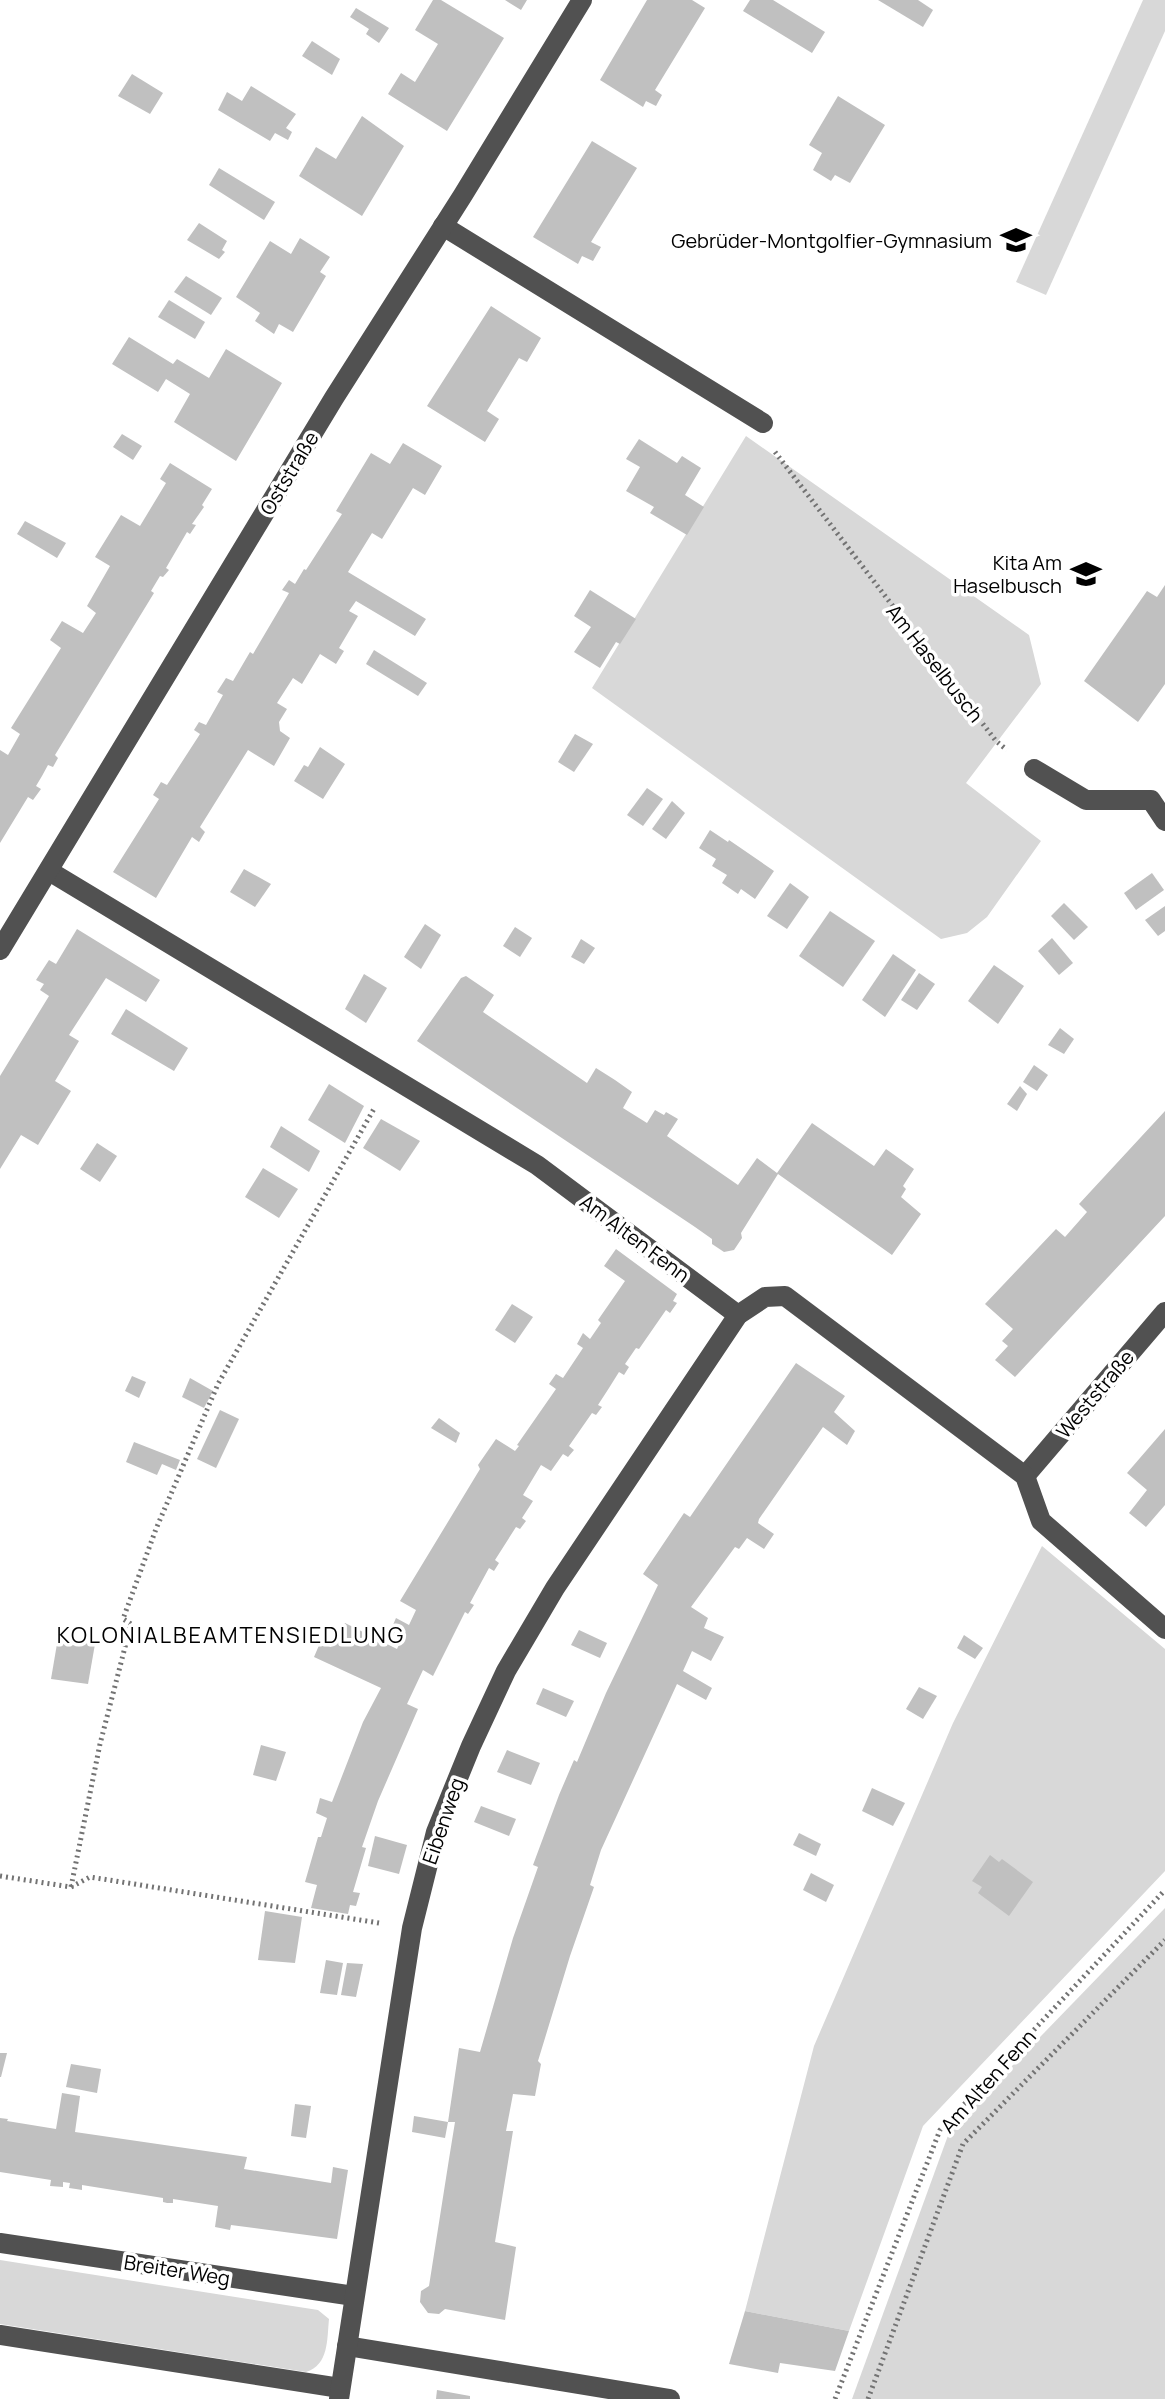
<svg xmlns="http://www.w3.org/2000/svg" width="1165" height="2399" viewBox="0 0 1165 2399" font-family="Manrope,sans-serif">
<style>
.green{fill:#d8d8d8}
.building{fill:#c0c0c0}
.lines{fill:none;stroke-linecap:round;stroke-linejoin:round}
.path{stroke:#737373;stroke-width:5;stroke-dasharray:2 4;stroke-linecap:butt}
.minor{stroke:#515151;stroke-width:20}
.labels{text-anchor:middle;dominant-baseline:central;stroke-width:7;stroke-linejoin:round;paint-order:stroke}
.poi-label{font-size:20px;fill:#000;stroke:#fff;text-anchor:end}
.street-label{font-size:20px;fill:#000;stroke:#fff}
.neighbourhood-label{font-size:22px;letter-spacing:2px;fill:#000;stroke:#fff}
</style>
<rect width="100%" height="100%" fill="#fff"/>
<!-- green -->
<g class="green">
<polygon points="1143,0 1165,0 1165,31 1046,295 1016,282"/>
<polygon points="746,436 1029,635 1041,684 966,783 1041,841 987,917 967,933 941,939 592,688"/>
<polygon points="1042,1546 1165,1649 1165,1871 923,2126 849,2331 745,2311 814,2046 953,1723"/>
<polygon points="1165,1908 1165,2399 852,2399 950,2130"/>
<path d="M0,2260L318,2310L329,2319C327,2339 329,2365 306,2372L0,2324Z"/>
</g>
<!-- building -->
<g class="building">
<polygon points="433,0 441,0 504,38 447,131 388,94 401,73 415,82 438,44 415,30"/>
<polygon points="505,0 527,0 521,10"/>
<polygon points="647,0 692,0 705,8 655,90 662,95 656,106 646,101 643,107 600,80"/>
<polygon points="750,0 773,0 825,32 812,53 743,11"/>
<polygon points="878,0 918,0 933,10 923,27"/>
<polygon points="356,8 389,28 379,43 366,34 369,29 350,17"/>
<polygon points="312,41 340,59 332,75 302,56"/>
<polygon points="132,74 163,93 150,114 118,96"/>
<polygon points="251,86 296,114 286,128 292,132 288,140 275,133 270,141 218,110 227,92 242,101"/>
<polygon points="838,96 885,125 850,183 835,175 831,181 813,170 822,153 809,145"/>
<polygon points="362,116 404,146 362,216 299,176 316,147 336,159"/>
<polygon points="592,141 637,168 591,242 601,247 593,261 582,256 578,264 533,237"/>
<polygon points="219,168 275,202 264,220 209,185"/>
<polygon points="199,223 227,241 222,250 225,252 219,259 187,240"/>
<polygon points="300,238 330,257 320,272 326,276 293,332 279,324 274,334 255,321 260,313 236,297 270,241 291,254"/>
<polygon points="186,276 222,298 211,315 174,292"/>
<polygon points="169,300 205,322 195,339 158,317"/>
<polygon points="491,306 541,338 527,362 519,358 487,411 499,419 485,442 427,406"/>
<polygon points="129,337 173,364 177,359 209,378 226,349 282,383 236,461 174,422 190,394 166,379 158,392 112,364"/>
<polygon points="122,434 142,446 133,460 113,447"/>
<polygon points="639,439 677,463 682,456 701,468 685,495 704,507 687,535 650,513 654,507 626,491 640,467 626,459"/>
<polygon points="403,443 442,466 425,495 413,488 382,539 372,533 348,572 426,619 415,636 356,601 349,611 358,616 339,648 344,651 336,664 320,654 302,684 293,678 277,703 287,709 279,722 280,731 290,738 274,766 248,750 200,827 205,832 199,842 192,837 156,898 113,872 159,799 153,795 161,782 167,785 200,734 194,730 199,722 206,725 223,695 217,692 226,678 233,681 250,652 253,654 289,593 282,590 289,580 295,584 304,569 306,570 342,514 336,511 371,453 390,464"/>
<polygon points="170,463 212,489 202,505 204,507 192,524 196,525 190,534 187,532 166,568 169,570 163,577 160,576 151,591 154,593 55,755 58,758 53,767 48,765 42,776 36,786 41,789 33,800 28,797 0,843 0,750 8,755 20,734 11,728 61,648 50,640 62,621 83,633 96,613 87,606 110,566 95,557 121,515 140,526 166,483 160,479"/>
<polygon points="25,521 66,543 57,558 17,534"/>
<polygon points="1165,585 1165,684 1138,722 1084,681 1147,591 1157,597"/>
<polygon points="590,590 636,619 620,644 616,642 600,668 574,652 591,627 574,616"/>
<polygon points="374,650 427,683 418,696 366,664"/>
<polygon points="575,734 593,744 574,772 558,762"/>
<polygon points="320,747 345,764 323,799 294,781 304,765 308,767"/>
<polygon points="647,788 663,799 643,826 627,815"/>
<polygon points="672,801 685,813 666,839 652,829"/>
<polygon points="710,830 728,842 729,840 774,871 755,899 741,889 738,894 722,883 727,875 712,866 716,859 699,848"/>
<polygon points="244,869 271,884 255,907 230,892"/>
<polygon points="1152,873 1164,890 1136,910 1124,893"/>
<polygon points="790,883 809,897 787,929 767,916"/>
<polygon points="1064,903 1088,927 1074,940 1051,916"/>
<polygon points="1165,906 1165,931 1158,936 1145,920"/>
<polygon points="830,911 875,941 843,987 799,956"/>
<polygon points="425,924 441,935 421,969 404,957"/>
<polygon points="515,927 532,938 520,957 503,946"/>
<polygon points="77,929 160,980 146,1002 106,978 69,1035 79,1041 55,1081 71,1091 38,1145 21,1135 0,1169 0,1076 49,996 40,990 44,984 36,980 49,960 56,964"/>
<polygon points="1052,938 1073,963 1059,975 1038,951"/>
<polygon points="581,939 595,948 584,964 571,957"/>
<polygon points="893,954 916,970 885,1017 862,1000"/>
<polygon points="994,965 1024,986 998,1024 968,1001"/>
<polygon points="919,973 935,984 917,1010 901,1000"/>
<polygon points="364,974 387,988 366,1023 345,1009"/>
<polygon points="466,976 494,995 483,1012 587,1083 596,1068 615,1080 632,1092 623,1108 647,1123 655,1110 664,1115 666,1112 678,1119 667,1136 738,1185 757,1158 777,1173 812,1123 874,1166 886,1149 914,1169 903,1186 906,1189 901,1197 921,1214 892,1255 778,1174 741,1233 742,1238 734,1250 724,1252 712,1244 712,1239 695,1227 417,1041 461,978"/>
<polygon points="126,1009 188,1048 174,1071 111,1034"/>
<polygon points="1060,1028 1074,1039 1064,1054 1048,1045"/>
<polygon points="1034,1065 1048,1075 1037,1091 1023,1082"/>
<polygon points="329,1084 364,1106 345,1143 308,1120"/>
<polygon points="1020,1086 1027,1094 1017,1111 1007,1104"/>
<polygon points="1165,1111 1165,1216 1015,1377 995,1360 1008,1346 1002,1341 1013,1329 985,1304 1056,1229 1065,1237 1087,1212 1079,1204"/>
<polygon points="381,1119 420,1141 400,1171 363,1148"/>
<polygon points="281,1126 320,1151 309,1172 270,1147"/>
<polygon points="97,1143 117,1156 100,1182 80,1169"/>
<polygon points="263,1168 298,1189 279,1218 245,1197"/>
<polygon points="616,1249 677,1294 673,1301 677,1303 670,1313 666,1310 639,1349 636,1348 625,1364 629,1367 624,1375 619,1372 609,1388 598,1405 602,1407 596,1415 592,1413 569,1446 574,1450 568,1457 563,1454 551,1471 541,1465 523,1495 533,1501 522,1518 526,1521 520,1529 516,1527 495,1560 499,1563 494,1571 489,1568 470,1603 474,1605 468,1614 465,1612 433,1676 423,1670 407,1704 418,1709 378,1801 362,1847 366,1848 353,1892 360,1893 356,1906 350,1905 348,1914 311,1908 317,1885 305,1882 318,1837 321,1837 327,1818 316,1813 320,1798 332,1802 363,1722 381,1688 314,1657 320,1643 331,1647 345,1623 397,1649 401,1640 389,1634 396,1618 409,1625 416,1610 400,1601 480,1469 478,1465 496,1439 515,1451 519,1446 517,1445 556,1389 549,1384 556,1374 563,1378 583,1348 577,1344 583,1333 590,1339 601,1323 598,1320 625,1281 604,1266"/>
<polygon points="512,1304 533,1317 515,1343 495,1330"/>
<polygon points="796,1363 845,1396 834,1412 855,1431 847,1445 823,1427 759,1519 758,1523 774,1534 764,1549 747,1538 739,1549 735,1547 691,1607 708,1618 704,1628 724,1637 711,1661 692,1651 683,1671 712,1688 706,1700 677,1684 601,1850 590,1885 594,1887 570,1956 538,2061 541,2064 535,2096 513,2094 506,2131 513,2131 495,2242 516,2247 505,2320 445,2309 439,2314 428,2313 420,2302 421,2291 429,2286 449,2159 455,2122 448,2122 459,2048 480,2052 513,1938 538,1867 533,1865 559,1795 574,1760 577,1762 606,1693 658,1585 643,1574 684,1513 690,1517"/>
<polygon points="132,1376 146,1382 139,1398 125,1391"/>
<polygon points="190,1378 213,1391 204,1408 182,1397"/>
<polygon points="220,1410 239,1419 216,1468 197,1459"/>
<polygon points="439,1418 460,1433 456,1443 431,1428"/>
<polygon points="1165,1429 1165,1505 1146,1527 1129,1513 1147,1490 1127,1473"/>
<polygon points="134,1442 180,1460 176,1470 162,1464 157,1475 126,1462"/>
<polygon points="579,1630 607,1643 600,1658 571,1645"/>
<polygon points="964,1635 983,1648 975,1659 957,1648"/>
<polygon points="58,1638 95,1644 88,1684 51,1679"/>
<polygon points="919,1687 937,1696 923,1719 906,1709"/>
<polygon points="543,1688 574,1701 566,1717 536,1704"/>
<polygon points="261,1745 286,1752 276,1781 253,1775"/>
<polygon points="507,1750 540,1763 531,1785 497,1772"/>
<polygon points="872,1788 905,1803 893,1826 862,1811"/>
<polygon points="481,1806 516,1819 509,1836 474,1822"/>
<polygon points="799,1833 821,1844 816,1856 793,1845"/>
<polygon points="375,1836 407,1845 399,1874 368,1866"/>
<polygon points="990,1855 999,1862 1002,1859 1033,1882 1009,1916 978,1893 982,1887 972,1881"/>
<polygon points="811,1873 834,1885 826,1902 803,1890"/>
<polygon points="265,1911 302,1917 295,1963 258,1960"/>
<polygon points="326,1960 343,1963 337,1995 320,1993"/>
<polygon points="347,1963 363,1964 356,1997 341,1995"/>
<polygon points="0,2053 7,2053 1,2077 0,2077"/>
<polygon points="71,2064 101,2069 97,2093 66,2087"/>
<polygon points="62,2093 80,2096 75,2132 247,2157 244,2169 331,2183 333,2167 348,2170 337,2239 231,2225 230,2230 215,2227 218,2206 173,2199 173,2203 167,2203 163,2202 163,2198 82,2185 82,2190 76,2189 69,2188 70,2183 63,2182 63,2187 50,2186 51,2180 0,2172 0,2118 8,2119 7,2121 56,2129"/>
<polygon points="295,2104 311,2106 306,2138 291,2136"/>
<polygon points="414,2116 448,2122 445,2138 412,2132"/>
<polygon points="745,2311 849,2331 835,2371 780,2363 778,2373 729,2364"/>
<polygon points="437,2390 470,2396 470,2399 436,2399"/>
</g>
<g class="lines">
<!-- path -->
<g class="path">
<polyline points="775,452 996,741 1007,750"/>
<polyline points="0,1876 71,1887 90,1877 379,1923"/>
<polyline points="71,1887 100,1744 131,1624 123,1619 156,1529 218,1384 375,1107"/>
<polyline points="835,2399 940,2130 1165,1890"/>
<polyline points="868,2399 963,2144 1165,1940"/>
</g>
<!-- minor -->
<g class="minor">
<polyline points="443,226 763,423"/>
<polyline points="1034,769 1086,800 1151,800 1165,821"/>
<polyline points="49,871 537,1165 738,1315"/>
<polyline points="0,950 334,398 463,195 582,0"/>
<polyline points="1025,1476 1165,1312"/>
<polyline points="0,2243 354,2296"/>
<polyline points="0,2335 340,2388"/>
<polyline points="347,2346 670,2399"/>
<polyline points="339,2399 412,1928 436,1832 471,1746 506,1671 555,1588 738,1315 765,1297 785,1296 1025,1476 1041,1521 1165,1629"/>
</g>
</g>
<!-- icons -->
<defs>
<g id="school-bare" transform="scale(2.4)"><path d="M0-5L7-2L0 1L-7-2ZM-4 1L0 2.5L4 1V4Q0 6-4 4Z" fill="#000" stroke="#fff" stroke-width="2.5" paint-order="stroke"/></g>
</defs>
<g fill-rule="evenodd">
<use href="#school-bare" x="1016" y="240"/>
<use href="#school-bare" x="1086" y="574"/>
</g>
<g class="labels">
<!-- poi labels -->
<g class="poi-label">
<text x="992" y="240">Gebrüder-Montgolfier-Gymnasium</text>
<text x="1062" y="562">Kita Am<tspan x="1062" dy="23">Haselbusch</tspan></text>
</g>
<!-- street labels -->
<g class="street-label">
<text transform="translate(289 473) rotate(-59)">Oststraße</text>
<text transform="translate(935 663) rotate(52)">Am Haselbusch</text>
<text transform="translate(635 1238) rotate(37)">Am Alten Fenn</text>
<text transform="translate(1095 1394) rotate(-50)">Weststraße</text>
<text transform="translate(443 1821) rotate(-71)">Eibenweg</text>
<text transform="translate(988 2081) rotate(-48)">Am Alten Fenn</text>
<text transform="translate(177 2270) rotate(9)">Breiter Weg</text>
</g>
<!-- neighbourhood labels -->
<g class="neighbourhood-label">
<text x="231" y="1635">KOLONIALBEAMTENSIEDLUNG</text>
</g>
</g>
</svg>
